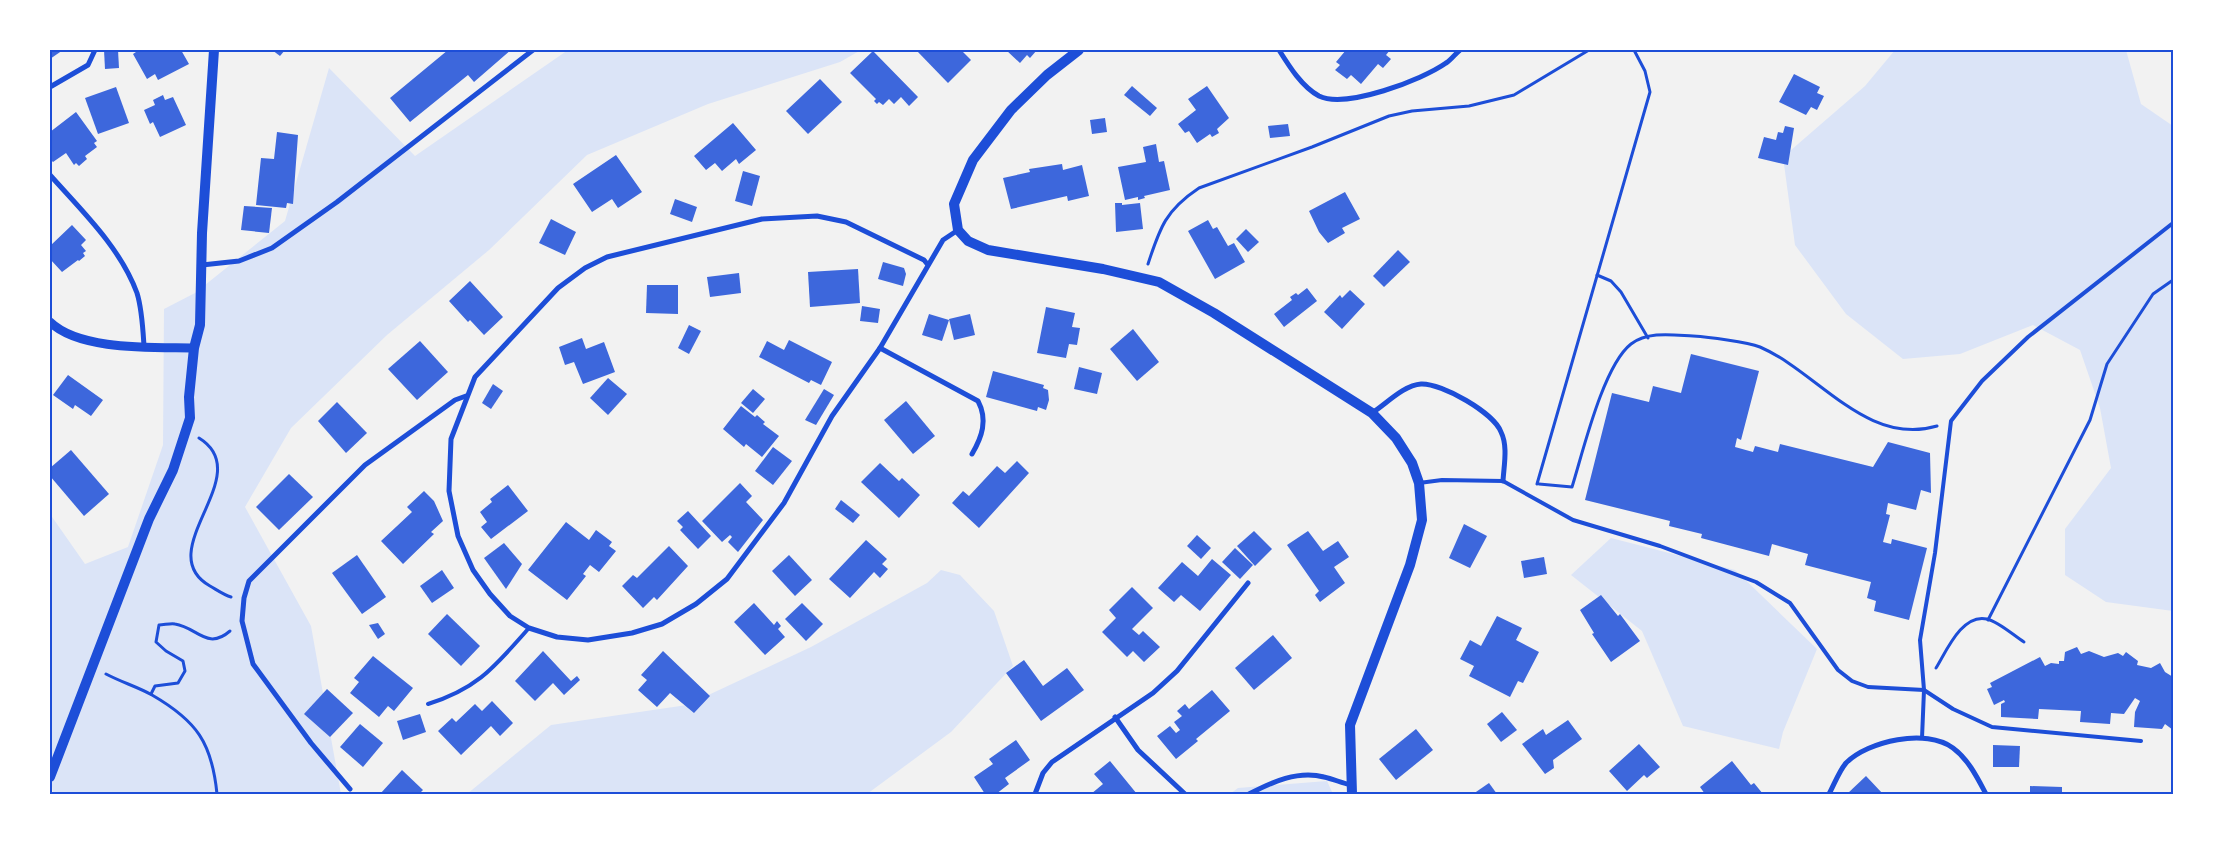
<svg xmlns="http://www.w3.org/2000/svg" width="2223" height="844" viewBox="0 0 2223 844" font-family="Raleway,sans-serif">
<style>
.green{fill:#dbe4f7}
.building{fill:#3d67dc}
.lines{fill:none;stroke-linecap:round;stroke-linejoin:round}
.path{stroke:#1d4ed8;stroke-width:3}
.service{stroke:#1d4ed8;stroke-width:4}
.minor{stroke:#1d4ed8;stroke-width:5}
.tertiary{stroke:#1d4ed8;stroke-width:9}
.secondary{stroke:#1d4ed8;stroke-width:10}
.neatline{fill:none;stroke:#1d4ed8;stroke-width:2}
</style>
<rect width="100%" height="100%" fill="#f2f2f2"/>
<!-- green -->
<g class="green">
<polygon points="568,50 861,50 840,62 708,104 587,155 489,250 387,335 291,428 245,507 311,626 341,794 53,794 50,769 50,514 85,564 128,547 163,445 164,309 195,293 285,221 329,68 415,156"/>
<polygon points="1895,50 2126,50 2141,104 2173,126 2173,611 2106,602 2065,575 2065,529 2111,468 2100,408 2080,350 2033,325 1960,354 1903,359 1846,314 1795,245 1783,157 1865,86"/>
<polygon points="1611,538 1735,570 1817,649 1783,732 1779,749 1683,726 1642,631 1571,575"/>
<polygon points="941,570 960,575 994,611 1013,666 951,732 867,794 467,794 551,725 687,705 811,647 927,583"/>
<polygon points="1327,781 1333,794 1230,794 1238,788"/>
</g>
<!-- building -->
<g class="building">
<polygon points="50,50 63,50 50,59"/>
<polygon points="104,50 118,50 119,68 105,69"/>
<polygon points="139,50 181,50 189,64 158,80 155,74 147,79 133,54"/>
<polygon points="272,50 285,50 280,56"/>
<polygon points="448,50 511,50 474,82 468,75 410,122 390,98"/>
<polygon points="916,50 961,50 971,60 948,83"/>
<polygon points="1006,50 1037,50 1030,58 1027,55 1020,63"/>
<polygon points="1346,50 1390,50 1386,55 1391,59 1383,68 1378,64 1361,84 1351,75 1347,79 1335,70 1340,65 1336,62"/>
<polygon points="873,51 918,97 909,106 901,97 894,104 889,99 883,105 879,102 877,104 874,101 876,99 850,73"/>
<polygon points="1794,74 1820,87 1817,93 1824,96 1817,110 1811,107 1806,115 1779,102"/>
<polygon points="820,79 842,102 808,134 786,111"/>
<polygon points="1132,86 1157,108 1150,116 1124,95"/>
<polygon points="1207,86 1229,118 1217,129 1219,133 1212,137 1210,134 1197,143 1189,131 1185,133 1178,124 1196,110 1188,99"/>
<polygon points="116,87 129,123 98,134 85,98"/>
<polygon points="163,95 165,100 173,97 186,125 160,137 153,122 150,124 144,110 155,105 153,100"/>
<polygon points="76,112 97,141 94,143 97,147 85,156 87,159 79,166 76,163 74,165 66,153 53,162 50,159 50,132"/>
<polygon points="1105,118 1107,132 1092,134 1090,120"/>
<polygon points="733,123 756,150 739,164 736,159 722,171 715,163 706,170 694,156"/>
<polygon points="1288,124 1290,136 1270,138 1268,126"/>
<polygon points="1785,126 1794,128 1788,165 1758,158 1764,137 1776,140 1778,132 1783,133"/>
<polygon points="277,132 298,135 293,204 287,203 286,208 256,205 261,158 274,159"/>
<polygon points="1156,144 1159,162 1164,161 1170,190 1144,196 1145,198 1138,200 1138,197 1125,200 1118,167 1146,162 1143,147"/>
<polygon points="616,155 642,192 618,208 612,199 592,212 573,184"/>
<polygon points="1062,164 1063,170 1082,165 1089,196 1068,201 1067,196 1011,209 1003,178 1030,172 1029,169"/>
<polygon points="743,171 760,176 752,206 735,201"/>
<polygon points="1345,192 1360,219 1342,228 1345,233 1328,243 1319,232 1309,211"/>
<polygon points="675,199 697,207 692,222 670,214"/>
<polygon points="1115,203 1122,203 1122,205 1140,203 1143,229 1116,232"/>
<polygon points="244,206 272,208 269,233 241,230"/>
<polygon points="551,219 576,232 565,255 539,243"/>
<polygon points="1208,220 1213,229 1217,227 1228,246 1234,243 1245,262 1215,279 1188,231"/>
<polygon points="72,225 86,240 81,245 86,251 83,253 85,256 79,261 78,260 62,272 50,259 50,246"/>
<polygon points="1246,229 1259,242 1248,252 1236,239"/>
<polygon points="1398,250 1410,262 1384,287 1373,276"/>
<polygon points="883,262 904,268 906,274 903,286 878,279"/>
<polygon points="858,269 860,303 810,307 808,272"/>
<polygon points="739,273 741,293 710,297 707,277"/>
<polygon points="470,281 503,317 484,335 470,320 468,322 449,301"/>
<polygon points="647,285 678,285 678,314 646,313"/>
<polygon points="1307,288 1317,301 1284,327 1274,314 1292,300 1290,297 1296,293 1298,295"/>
<polygon points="1350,290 1365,304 1342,329 1324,312 1340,295 1342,298"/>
<polygon points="862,306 880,309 878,323 860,321"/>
<polygon points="1046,307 1075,313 1072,327 1080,328 1077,345 1069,344 1066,358 1037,353"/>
<polygon points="929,314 949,320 942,341 922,335"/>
<polygon points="970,314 975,335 954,340 949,319"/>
<polygon points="689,325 701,331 689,354 678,348"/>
<polygon points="1133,329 1159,362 1137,381 1110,349"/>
<polygon points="582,338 586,349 604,342 615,372 583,384 574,362 565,365 559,347"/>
<polygon points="789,340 832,362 821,385 811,380 809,383 759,357 767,341 784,350"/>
<polygon points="420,341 448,372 417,400 388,369"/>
<polygon points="1691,354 1759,371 1741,440 1737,438 1735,447 1753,452 1755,446 1778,452 1780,444 1873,467 1888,442 1930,453 1931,493 1921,490 1916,510 1888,503 1886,514 1890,515 1883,542 1891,544 1892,539 1927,548 1909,620 1874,611 1876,601 1867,598 1871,582 1805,565 1808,554 1772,544 1769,556 1701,538 1702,534 1669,526 1670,521 1585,500 1612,393 1649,402 1653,386 1681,393"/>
<polygon points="1079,367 1102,373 1097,394 1074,389"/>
<polygon points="993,371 1044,385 1043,388 1048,390 1049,400 1046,410 1038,407 1037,411 986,397"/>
<polygon points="68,375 103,400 91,416 75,405 73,409 53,395"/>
<polygon points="608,378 627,394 608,415 590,398"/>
<polygon points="493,384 503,391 491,409 482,403"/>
<polygon points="753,389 765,399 753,413 741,403"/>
<polygon points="824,389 834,395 816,425 805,420"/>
<polygon points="906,401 935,436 913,454 884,420"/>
<polygon points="337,402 367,433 346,453 318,421"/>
<polygon points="741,406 755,417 757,415 765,422 763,424 779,436 762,457 746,444 744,447 723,429"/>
<polygon points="773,447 792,461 773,485 755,471"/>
<polygon points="71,450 109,494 84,516 50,476 50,468"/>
<polygon points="1017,461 1029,473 979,528 952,503 963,491 969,496 997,466 1005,473"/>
<polygon points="880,463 899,481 902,478 920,495 899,518 861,482"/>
<polygon points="289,474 313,497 279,530 256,507"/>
<polygon points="740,483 752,496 746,502 763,520 738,552 728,542 732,537 730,535 722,542 702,521"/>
<polygon points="508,485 528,511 491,539 481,527 487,522 480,512 492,502 490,499"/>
<polygon points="424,491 434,501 443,521 431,532 434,534 403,564 381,541 412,512 407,507"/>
<polygon points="841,500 860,515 853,523 835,509"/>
<polygon points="688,511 711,536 698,549 680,530 683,527 677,521"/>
<polygon points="566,522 589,540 596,530 612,542 609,546 616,551 599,572 590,565 583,574 586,576 567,600 528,570"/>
<polygon points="1464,524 1487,536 1470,568 1449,558"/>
<polygon points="1254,531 1272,549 1255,566 1237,546"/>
<polygon points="1308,531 1323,551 1338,541 1349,557 1334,567 1345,583 1320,602 1315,595 1319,591 1287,545"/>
<polygon points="1197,535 1211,548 1201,559 1187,546"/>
<polygon points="866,540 887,559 882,564 888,569 880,578 874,572 850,598 829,579"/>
<polygon points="504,543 522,564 506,589 484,558"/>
<polygon points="669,546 688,566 657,600 654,597 643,608 622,586 633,575 637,578"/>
<polygon points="1235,548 1253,565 1240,579 1222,562"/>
<polygon points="357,555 386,597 362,614 332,573"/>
<polygon points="789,555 812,580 795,596 772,571"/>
<polygon points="1544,557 1547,574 1524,578 1521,561"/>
<polygon points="1212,559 1231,575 1200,611 1181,595 1174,602 1158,588 1182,562 1198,576"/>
<polygon points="442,570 454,588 432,603 420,586"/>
<polygon points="1132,587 1153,608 1132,629 1139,635 1143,631 1160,647 1144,662 1133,651 1127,657 1102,632 1116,618 1109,610"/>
<polygon points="1601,595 1618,616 1620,614 1640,641 1611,662 1592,634 1594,633 1580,610"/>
<polygon points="754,603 774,625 777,621 781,626 778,629 785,637 765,655 734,622"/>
<polygon points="802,603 823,624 806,641 785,619"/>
<polygon points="447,614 480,646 461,666 428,634"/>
<polygon points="1497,616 1522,628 1516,640 1539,652 1523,683 1518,681 1510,697 1469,676 1476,662 1474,666 1460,659 1470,640 1481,646"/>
<polygon points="378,623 385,634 378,639 369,625"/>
<polygon points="1273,635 1292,658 1254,690 1235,668"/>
<polygon points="2077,647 2081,654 2089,651 2104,657 2118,653 2123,656 2126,652 2138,661 2137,665 2151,668 2160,663 2165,672 2173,677 2173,730 2165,724 2162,729 2134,727 2135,712 2140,701 2135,698 2124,714 2111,713 2110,724 2080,722 2081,711 2039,709 2038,719 2001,717 2001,704 2005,702 2004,700 1994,705 1987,689 1992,687 1990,683 2040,657 2045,666 2051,663 2059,664 2059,661 2064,661 2065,652"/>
<polygon points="543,651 571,681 577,676 580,680 564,695 553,683 535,701 515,681"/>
<polygon points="663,651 710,696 694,713 670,693 657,707 638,690 647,680 641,675"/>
<polygon points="373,656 413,688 394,711 388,706 379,717 350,693 359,682 354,678"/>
<polygon points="1024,660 1043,686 1067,668 1084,690 1041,721 1006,673"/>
<polygon points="327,689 353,713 330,737 304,714"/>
<polygon points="1212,690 1230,711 1196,739 1198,741 1176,759 1157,736 1170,726 1176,733 1180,730 1174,722 1182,716 1177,711 1185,704 1189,709"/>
<polygon points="492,701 513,723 500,736 491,726 461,755 438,731 452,718 456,722 475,704 482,711"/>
<polygon points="1502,712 1517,730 1501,742 1487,724"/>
<polygon points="420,714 426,732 403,740 397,721"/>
<polygon points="1568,720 1582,739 1553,760 1554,768 1545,774 1522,744 1543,729 1546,735"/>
<polygon points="360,724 383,743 363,767 340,747"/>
<polygon points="1416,729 1433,750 1396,780 1379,759"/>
<polygon points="1016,740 1030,760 1005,778 1009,784 996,794 985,794 974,777 993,764 989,759"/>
<polygon points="1639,744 1660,767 1647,778 1644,775 1627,791 1609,771"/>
<polygon points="1993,745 2020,746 2019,767 1993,767"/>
<polygon points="1110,761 1137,794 1091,794 1103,784 1094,774"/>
<polygon points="1732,761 1751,785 1754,783 1763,794 1705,794 1700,787"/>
<polygon points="402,770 423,790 419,794 380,794"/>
<polygon points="1866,776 1883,794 1847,794"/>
<polygon points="1489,783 1497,794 1473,794"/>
<polygon points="2030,786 2062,787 2062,794 2030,794"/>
</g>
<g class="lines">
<!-- path -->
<g class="path">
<path d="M1148,264C1160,227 1166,210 1199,188L1312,147L1389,116L1412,111L1469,106L1514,95L1589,50"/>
<polyline points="1597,275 1611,281 1621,292 1648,338"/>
<path d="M199,438C259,475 149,551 210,586C217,590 224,595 231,597"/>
<polyline points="1537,484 1650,92 1645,71 1634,50"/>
<path d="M1539,484L1572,487C1583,452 1603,366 1631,344C1648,331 1673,335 1693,336C1708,337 1747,342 1760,347C1818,372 1867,447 1937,426"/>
<polyline points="1988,620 2090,420 2107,364 2153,294 2173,280"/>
<path d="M1936,668C1946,652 1962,613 1987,619C1999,622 2013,635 2024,642"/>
<path d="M106,674C121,682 138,687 152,695C197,721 212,743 217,794"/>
<path d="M151,694L155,686L178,683L185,671L183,661L166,651L156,642L159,625C164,625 171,623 175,624C197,627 207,651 230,631"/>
</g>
<!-- service -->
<g class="service">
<polyline points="1419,483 1442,480 1503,481 1573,520 1660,546 1756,582 1790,603 1838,670 1852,681 1868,687 1924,690 1953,709 1992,727 2141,741"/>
<path d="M428,704C479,688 495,666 529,628"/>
<polyline points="1922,738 1924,690 1920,640 1935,553 1951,421 1982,381 2028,337 2173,223"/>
</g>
<!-- minor -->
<g class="minor">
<path d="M1279,50C1289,66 1302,87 1319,96C1346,109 1422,80 1446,63C1451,60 1455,54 1460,50"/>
<polyline points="50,87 88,65 95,50"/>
<path d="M50,175C82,211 120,247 137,293C142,309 143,330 144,346"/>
<polyline points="202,265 239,261 272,248 337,202 533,50"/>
<polyline points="928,265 924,260 846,222 817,216 762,219 607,257 585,268 558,288 475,377 451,439 449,491 458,536 473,570 490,594 510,616 529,628 557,637 588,640 632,633 662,624 696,604 727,579 784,503 832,416 880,348 943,240 958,230"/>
<path d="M880,348L978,401C988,420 982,437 972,454"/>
<path d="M1372,413C1386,404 1404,385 1421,384C1442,383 1494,413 1501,432C1508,446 1504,465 1503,481"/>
<polyline points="1115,717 1138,750 1185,794"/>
<polyline points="350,789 311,743 253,664 242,621 244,598 249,581 365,465 455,400 466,396"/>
<polyline points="1035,794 1043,773 1052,762 1153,693 1177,671 1248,583"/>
<path d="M1249,794C1272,782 1298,770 1324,777C1333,779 1342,783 1351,785"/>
<path d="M1829,794C1834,785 1839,771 1846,763C1868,741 1926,728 1953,748C1968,759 1977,777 1986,794"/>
</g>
<!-- tertiary -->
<path class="tertiary" d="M50,322C80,351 154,347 194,348"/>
<!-- secondary -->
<g class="secondary">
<polyline points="1079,50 1047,75 1011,110 973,160 954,204 958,230 968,241 988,250 1103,269 1159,282 1214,313 1372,413 1396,438 1412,463 1419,483 1422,520 1410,565 1350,725 1352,794"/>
<polyline points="50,777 149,519 173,470 190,418 189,397 194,348 200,325 202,233 214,50"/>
</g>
</g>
<!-- border -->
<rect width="2223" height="844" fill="none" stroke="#ffffff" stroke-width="102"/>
<rect x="51" y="51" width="2121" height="742" class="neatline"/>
</svg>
